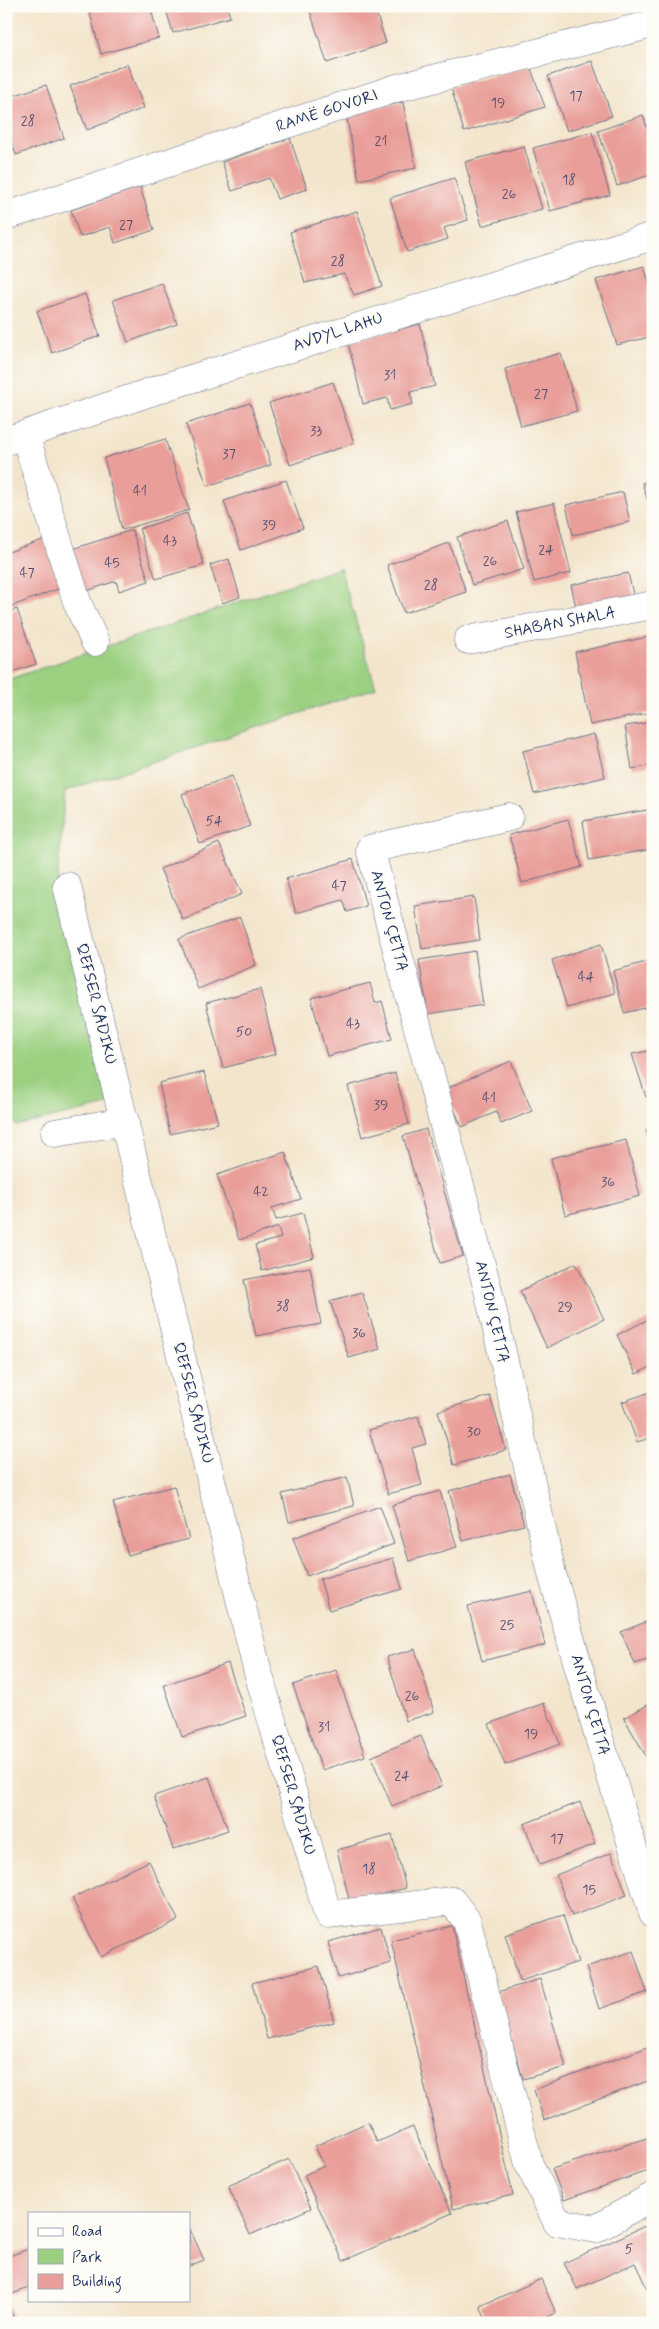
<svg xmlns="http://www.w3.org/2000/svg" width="659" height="2329" viewBox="0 0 659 2329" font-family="Mynerve,sans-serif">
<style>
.green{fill:#9bd081;stroke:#5b8070}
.building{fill:#e99e99}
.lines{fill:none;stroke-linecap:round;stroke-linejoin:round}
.street-casing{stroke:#676f84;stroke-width:29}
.street{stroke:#fff;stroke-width:28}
.labels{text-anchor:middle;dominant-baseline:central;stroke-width:4.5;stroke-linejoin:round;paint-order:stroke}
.number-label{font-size:14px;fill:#4e4b6d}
.street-label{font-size:16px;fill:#1b2f5e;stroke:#fdfcf7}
</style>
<rect width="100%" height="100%" fill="#fdfcf7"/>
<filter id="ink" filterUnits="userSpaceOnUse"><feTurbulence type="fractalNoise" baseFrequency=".02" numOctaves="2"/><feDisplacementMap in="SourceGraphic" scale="10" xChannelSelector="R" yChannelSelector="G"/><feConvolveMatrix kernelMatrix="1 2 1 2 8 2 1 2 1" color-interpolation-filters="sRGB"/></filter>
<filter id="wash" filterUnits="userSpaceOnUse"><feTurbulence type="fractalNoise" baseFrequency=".0096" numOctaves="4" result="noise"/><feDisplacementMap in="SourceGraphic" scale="20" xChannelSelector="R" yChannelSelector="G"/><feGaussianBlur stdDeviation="1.12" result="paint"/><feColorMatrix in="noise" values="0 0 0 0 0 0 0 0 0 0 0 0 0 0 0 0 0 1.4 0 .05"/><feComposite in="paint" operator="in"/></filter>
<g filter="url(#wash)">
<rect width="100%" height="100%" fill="#f3e5cc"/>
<!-- green -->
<polygon class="green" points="340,568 376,688 65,791 57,886 108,1105 16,1126 6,1114 6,680"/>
<g id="blocks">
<!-- building -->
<g class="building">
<polygon points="88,6 150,6 159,38 101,54"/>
<polygon points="165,6 227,6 230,17 173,33"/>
<polygon points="323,6 374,6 386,43 327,63 310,11"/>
<polygon points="592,61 612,116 567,131 548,76"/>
<polygon points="127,64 144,108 87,130 70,86"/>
<polygon points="530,66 545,107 464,132 451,87"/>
<polygon points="46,85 64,138 16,155 6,127 6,98"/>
<polygon points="403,102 416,168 359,180 346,114"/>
<polygon points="643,115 653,145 653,174 617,186 598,131"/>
<polygon points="592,132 610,195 550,211 533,148"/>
<polygon points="290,138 307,189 277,199 269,178 232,191 222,162"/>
<polygon points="524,146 542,209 482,226 465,162"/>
<polygon points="454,178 468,220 444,228 448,239 407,252 390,198"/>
<polygon points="140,187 154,230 115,243 110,227 80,237 71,210"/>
<polygon points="357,211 382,286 354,295 344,274 305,283 290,232"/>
<polygon points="644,266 653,295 653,336 617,345 596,280"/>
<polygon points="162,283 177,324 128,342 113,300"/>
<polygon points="85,294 100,336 52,353 37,311"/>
<polygon points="420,324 435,386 410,392 413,404 390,410 387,398 363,404 348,342"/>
<polygon points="561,353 577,411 521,426 505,369"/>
<polygon points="333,382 354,443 290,465 269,403"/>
<polygon points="250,403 271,465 207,486 186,424"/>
<polygon points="165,439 189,510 122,530 104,458"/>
<polygon points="286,480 303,528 241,550 224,501"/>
<polygon points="653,480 653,514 652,514 642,483"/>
<polygon points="623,492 630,522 573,535 566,505"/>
<polygon points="554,503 571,573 534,582 516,512"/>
<polygon points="187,513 204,565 156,579 139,529"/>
<polygon points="508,521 524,569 472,585 457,537"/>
<polygon points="132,530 149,581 119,591 116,581 84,592 69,550"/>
<polygon points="45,539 63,587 7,608 6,553"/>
<polygon points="449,543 466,592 404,613 387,565"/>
<polygon points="229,559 240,597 222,603 210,565"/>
<polygon points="628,573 635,602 578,615 571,585"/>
<polygon points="17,609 36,664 6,674 6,613"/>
<polygon points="648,637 653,666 653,712 590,725 575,652"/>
<polygon points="653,722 653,765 632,769 625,726"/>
<polygon points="594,734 605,777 534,794 523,751"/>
<polygon points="232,776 250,826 200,844 182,794"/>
<polygon points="647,810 653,849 589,860 583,821"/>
<polygon points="568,819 582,867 522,883 509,835"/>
<polygon points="219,843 242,894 183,920 160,869"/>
<polygon points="353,859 366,906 347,912 343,900 296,913 286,879"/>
<polygon points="474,897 480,940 422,949 415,906"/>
<polygon points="240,917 256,965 198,989 179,939"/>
<polygon points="601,944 615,993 567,1008 552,960"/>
<polygon points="475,951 483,1005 428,1014 419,960"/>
<polygon points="653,960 653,1006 624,1013 613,971"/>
<polygon points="370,983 375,1003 382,1001 392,1039 327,1056 311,998"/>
<polygon points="260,989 276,1054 223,1068 206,1003"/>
<polygon points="653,1050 653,1095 646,1097 632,1054"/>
<polygon points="511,1061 532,1111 501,1124 496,1112 462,1127 445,1089"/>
<polygon points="204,1072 218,1123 170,1134 159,1083"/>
<polygon points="395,1073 409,1124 362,1137 348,1086"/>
<polygon points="653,1128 653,1156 652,1156 646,1130"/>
<polygon points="426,1129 463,1256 440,1263 403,1136"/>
<polygon points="626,1140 640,1196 565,1215 551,1158"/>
<polygon points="285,1152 301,1199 272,1208 276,1220 303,1213 314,1257 262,1271 255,1245 281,1238 278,1227 239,1240 217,1175"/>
<polygon points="576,1263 604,1319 547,1348 520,1291"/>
<polygon points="310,1267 321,1324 256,1336 244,1280"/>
<polygon points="362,1292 380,1349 349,1358 330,1301"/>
<polygon points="653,1317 653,1366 636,1374 617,1335"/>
<polygon points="653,1391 653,1437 637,1442 622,1402"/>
<polygon points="490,1396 506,1450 454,1465 438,1411"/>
<polygon points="418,1416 426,1444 412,1448 422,1485 388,1494 369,1430"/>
<polygon points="510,1474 524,1525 463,1541 449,1491"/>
<polygon points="347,1477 354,1506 289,1522 282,1494"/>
<polygon points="174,1486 189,1539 128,1555 113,1502"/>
<polygon points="440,1491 457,1547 409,1561 392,1505"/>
<polygon points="380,1506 394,1544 307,1576 293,1538"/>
<polygon points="393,1558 402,1589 329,1610 320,1579"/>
<polygon points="532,1591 545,1645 482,1661 468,1606"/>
<polygon points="653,1619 653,1658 635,1664 621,1632"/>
<polygon points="415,1649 434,1712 406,1721 387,1657"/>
<polygon points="228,1663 246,1716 182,1737 164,1685"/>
<polygon points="336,1670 365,1756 322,1770 293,1685"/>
<polygon points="653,1702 653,1754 647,1758 624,1718"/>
<polygon points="544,1703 560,1744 505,1765 489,1724"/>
<polygon points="421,1736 442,1786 392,1806 371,1757"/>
<polygon points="209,1777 228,1830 173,1849 154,1796"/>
<polygon points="580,1802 595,1844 540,1865 524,1824"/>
<polygon points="392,1835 406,1888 350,1903 337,1850"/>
<polygon points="611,1853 627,1895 572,1916 556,1875"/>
<polygon points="149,1861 178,1920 101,1957 72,1898"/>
<polygon points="563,1915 578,1962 520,1981 505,1934"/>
<polygon points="452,1926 513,2195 453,2209 391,1940"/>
<polygon points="381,1927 391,1963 338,1978 328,1942"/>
<polygon points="633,1951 647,1992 599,2009 586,1967"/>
<polygon points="319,1966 334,2022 267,2039 252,1983"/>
<polygon points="540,1979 566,2067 523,2079 498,1992"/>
<polygon points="653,2045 653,2079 544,2120 534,2090"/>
<polygon points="368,2122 377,2142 413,2127 452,2213 343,2261 304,2175 324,2166 315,2146"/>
<polygon points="653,2136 653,2169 564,2200 552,2169"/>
<polygon points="289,2159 311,2208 250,2235 228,2186"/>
<polygon points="653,2215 653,2237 644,2219"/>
<polygon points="645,2226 653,2243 653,2301 635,2263 577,2289 564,2263"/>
<polygon points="189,2227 204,2260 189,2266"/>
<polygon points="29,2249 29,2288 6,2296 6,2257"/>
<polygon points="541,2279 556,2313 535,2323 487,2323 480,2306"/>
<polygon points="6,2300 7,2300 15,2323 6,2323"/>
</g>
</g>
</g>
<g filter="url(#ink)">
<use href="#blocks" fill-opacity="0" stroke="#676f84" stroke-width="1"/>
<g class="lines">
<!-- street casing -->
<g class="street-casing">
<g id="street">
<polyline points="6,216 397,88 653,24"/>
<polyline points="25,435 77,602 95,642"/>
<polyline points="6,441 168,386 653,236"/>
<polyline points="468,640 653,605"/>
<polyline points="509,817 370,849 488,1290 552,1574 597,1731 653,1913"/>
<polyline points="67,886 257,1669 328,1915 452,1901 467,1921 529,2164 557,2222 596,2229 653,2196"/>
<polyline points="55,1133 125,1121"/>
</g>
</g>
<!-- street -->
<use href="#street" class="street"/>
</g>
</g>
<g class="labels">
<!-- number labels -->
<g class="number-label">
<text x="576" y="96">17</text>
<text x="498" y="103">19</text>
<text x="28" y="121">28</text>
<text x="381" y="141">21</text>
<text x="569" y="180">18</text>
<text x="509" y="194">26</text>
<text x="126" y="225">27</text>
<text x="338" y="261">28</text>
<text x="390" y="375">31</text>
<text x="541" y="394">27</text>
<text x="316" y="431">33</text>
<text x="229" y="454">37</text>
<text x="140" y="491">41</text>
<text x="269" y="525">39</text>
<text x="170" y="541">43</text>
<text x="546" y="550">24</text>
<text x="490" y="561">26</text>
<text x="112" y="563">45</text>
<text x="27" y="573">47</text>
<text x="431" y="585">28</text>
<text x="214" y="821">54</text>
<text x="339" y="886">47</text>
<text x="586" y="977">44</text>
<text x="353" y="1024">43</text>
<text x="244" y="1032">50</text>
<text x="489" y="1098">41</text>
<text x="381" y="1105">39</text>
<text x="608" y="1182">36</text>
<text x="261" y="1192">42</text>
<text x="283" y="1306">38</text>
<text x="565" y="1307">29</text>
<text x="359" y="1333">36</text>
<text x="474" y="1432">30</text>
<text x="507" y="1625">25</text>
<text x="412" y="1696">26</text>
<text x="324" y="1727">31</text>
<text x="531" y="1734">19</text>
<text x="402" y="1776">24</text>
<text x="557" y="1839">17</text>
<text x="369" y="1869">18</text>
<text x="589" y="1890">15</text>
<text x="629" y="2249">5</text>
</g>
<!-- street labels -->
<g class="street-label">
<text transform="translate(327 111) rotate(-18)">RAMË GOVORI</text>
<text transform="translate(338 332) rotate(-18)">AVDYL LAHU</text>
<text transform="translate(560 623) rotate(-11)">SHABAN SHALA</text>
<text transform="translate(389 921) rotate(75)">ANTON ÇETTA</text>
<text transform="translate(96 1004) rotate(76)">QEFSER SADIKU</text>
<text transform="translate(492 1312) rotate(77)">ANTON ÇETTA</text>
<text transform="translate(193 1403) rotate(76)">QEFSER SADIKU</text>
<text transform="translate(590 1705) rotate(74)">ANTON ÇETTA</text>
<text transform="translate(293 1795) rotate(74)">QEFSER SADIKU</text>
</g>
</g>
<!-- margin -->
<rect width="659" height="2329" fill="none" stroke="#fdfcf7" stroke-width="25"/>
<!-- legend -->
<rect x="28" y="2212" width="162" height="90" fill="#fdfcf7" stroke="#a3aaba"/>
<rect x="38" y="2228" width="25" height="8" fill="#ffffff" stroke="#a3aaba"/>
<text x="72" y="2236" font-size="15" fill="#1b2f5e">Road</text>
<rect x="38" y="2249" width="25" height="15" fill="#9bd081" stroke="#a3aaba"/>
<text x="72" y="2262" font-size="15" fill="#1b2f5e">Park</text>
<rect x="38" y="2274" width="25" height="15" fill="#e99e99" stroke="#a3aaba"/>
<text x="72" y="2286" font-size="15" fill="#1b2f5e">Building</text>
</svg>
